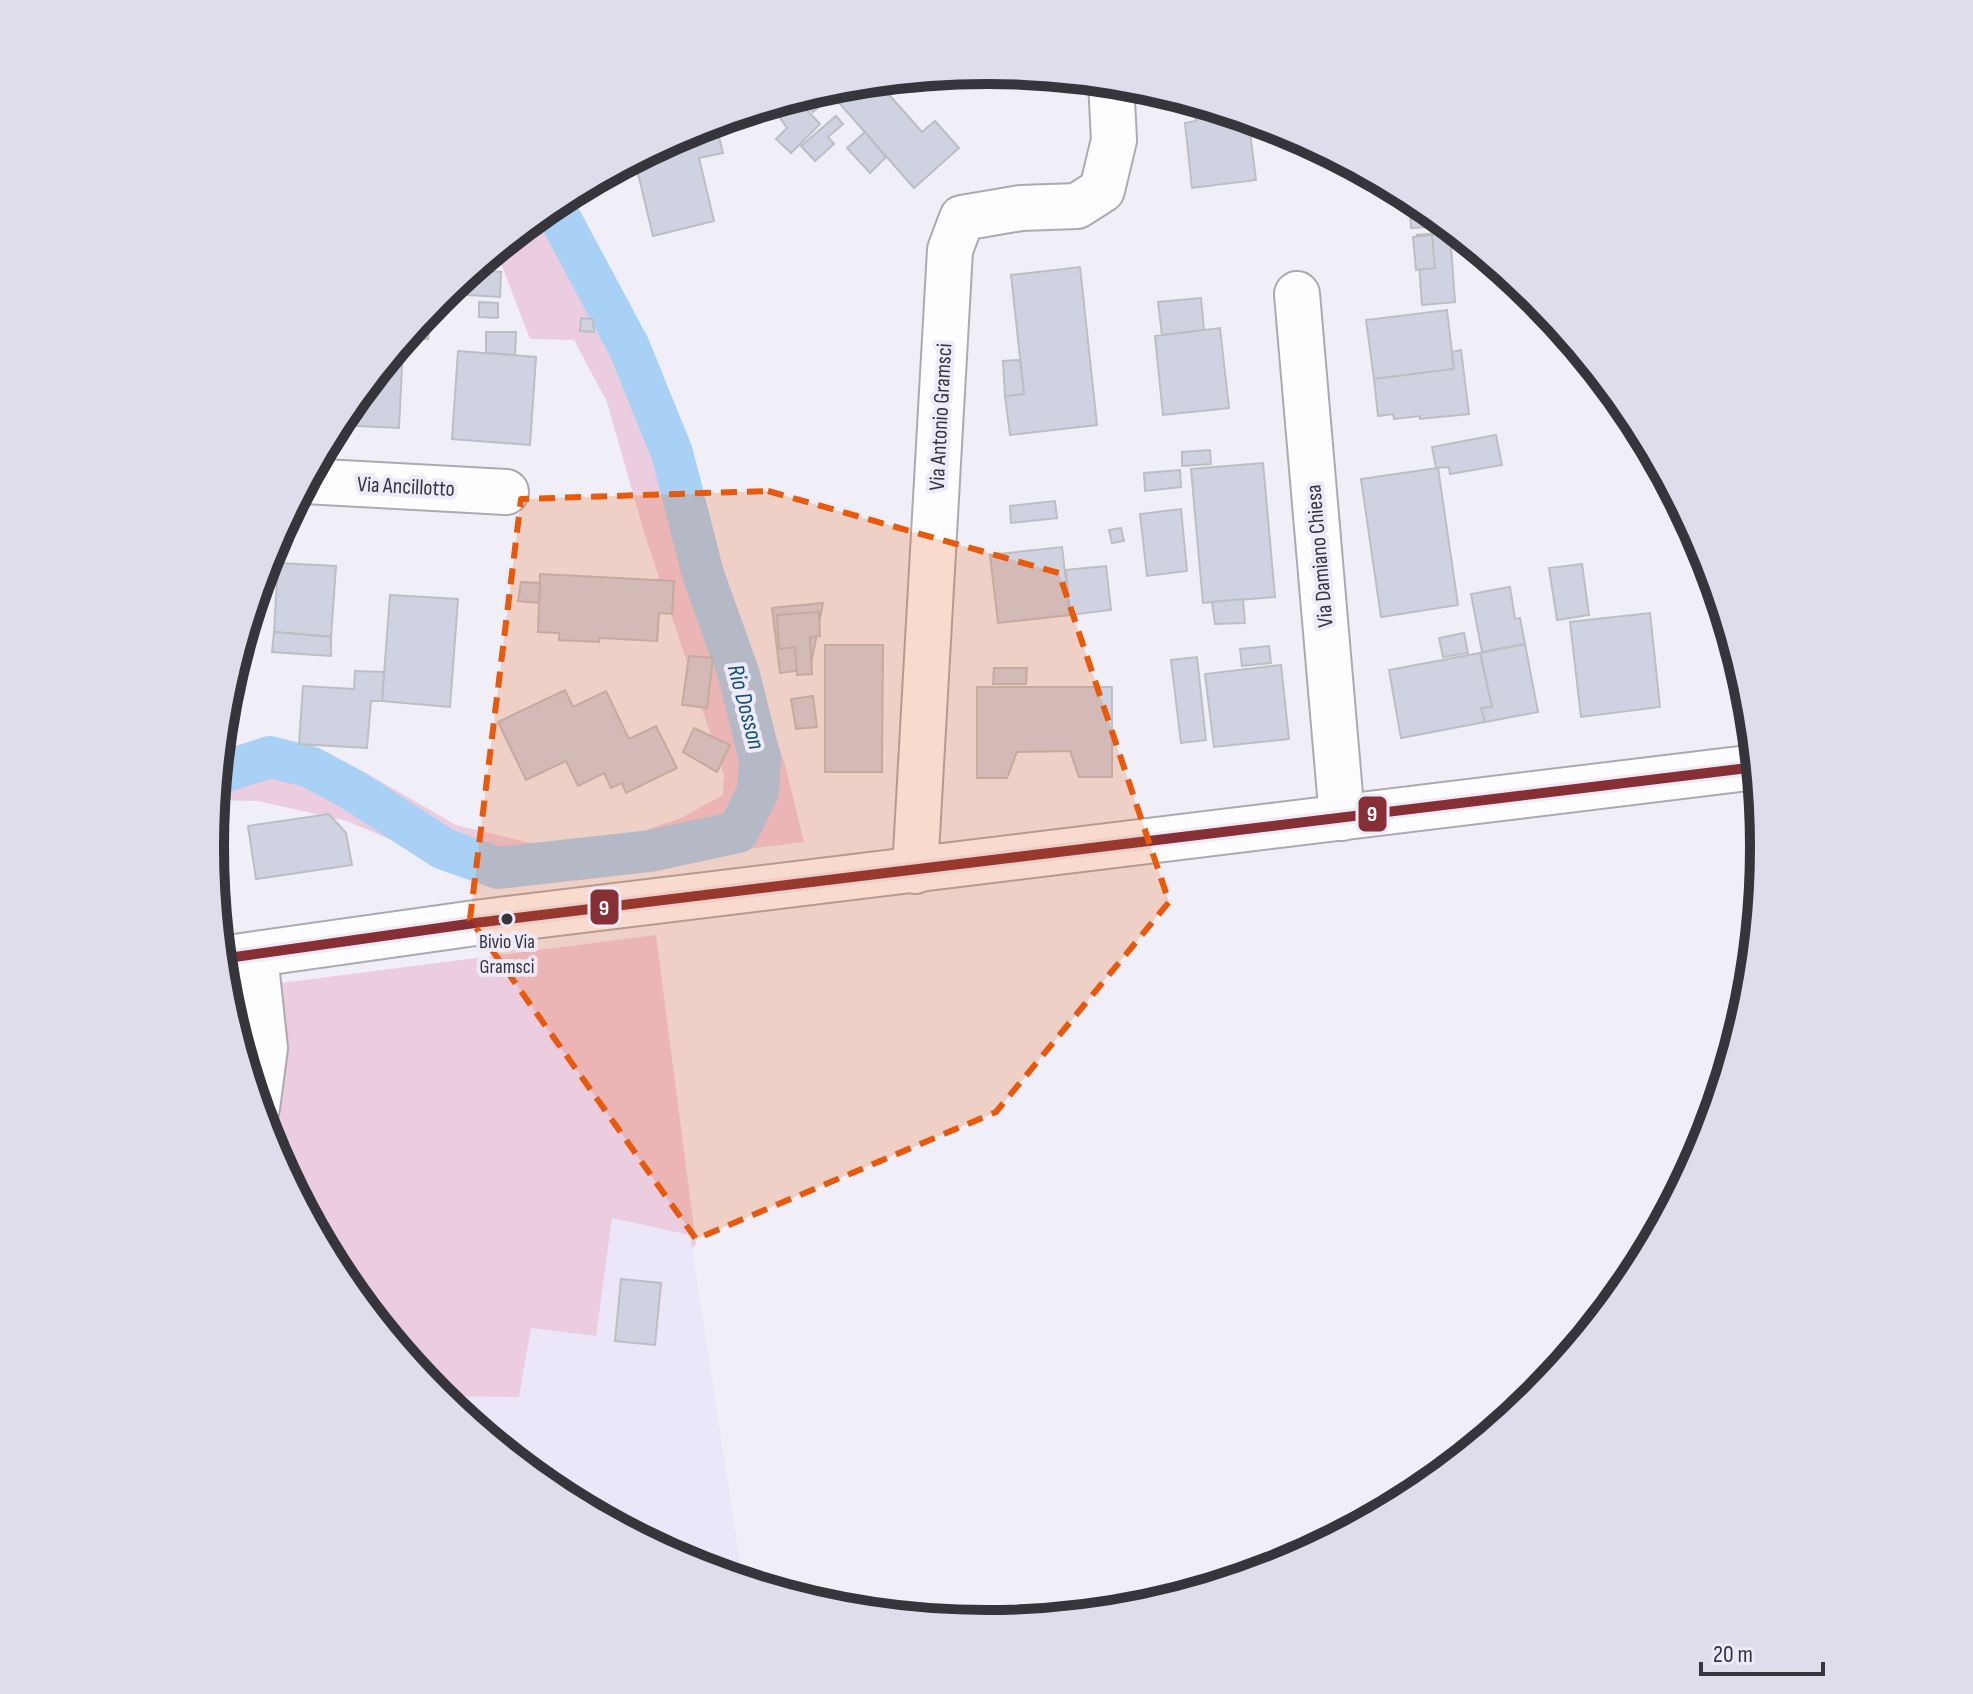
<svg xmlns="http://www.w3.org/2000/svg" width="1973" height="1694" viewBox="0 0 1973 1694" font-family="'Sofia Sans Condensed',sans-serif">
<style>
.built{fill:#ebe7f8}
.green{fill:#ecccdf}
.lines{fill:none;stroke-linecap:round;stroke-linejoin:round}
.canal{stroke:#a9d1f5;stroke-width:42}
.building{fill:#cfd2e1;stroke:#bdbec4;stroke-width:2}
.minor-casing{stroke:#acaab0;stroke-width:48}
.minor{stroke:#fdfcfe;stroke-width:44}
.bus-1-casing{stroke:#eeeafa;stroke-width:16}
.bus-1{stroke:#863036;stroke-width:10}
.marked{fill:#e8590c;fill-opacity:0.2;stroke:#e8590c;stroke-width:6;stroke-dasharray:16 10;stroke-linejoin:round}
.bus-dot{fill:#36353b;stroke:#eeeafa;stroke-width:3}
.labels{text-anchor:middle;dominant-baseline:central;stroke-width:8;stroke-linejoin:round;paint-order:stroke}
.bus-label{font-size:20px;fill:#36353b;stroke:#eeeafa}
.street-label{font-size:22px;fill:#36353b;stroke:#eeeafa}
.water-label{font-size:24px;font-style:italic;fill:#0d507c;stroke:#eeeafa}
.rim{fill:none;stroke:#36353b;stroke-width:10}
.line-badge{stroke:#eeeafa;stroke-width:3}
.badge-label{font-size:22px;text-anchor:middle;font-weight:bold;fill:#fff}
</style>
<rect width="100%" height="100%" fill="#f0eef6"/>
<!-- built -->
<polygon class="built" points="553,1204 690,1235 743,1581 689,1565 554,1493 437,1396 519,1397"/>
<!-- green -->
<g class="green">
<polygon points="569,194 582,227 664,380 702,515 785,765 804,842 490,882 347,821 258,801 214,800 219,749 266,746 326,757 368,774 456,825 555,849 608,843 681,818 723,795 724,775 644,532 607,402 574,340 530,339 496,250 555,201"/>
<polygon points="656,935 696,1244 692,1248 690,1235 612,1218 596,1336 531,1328 519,1397 437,1396 340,1278 268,1144 264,1129 281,983"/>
</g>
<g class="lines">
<!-- canal -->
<polyline class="canal" points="217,774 270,757 310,767 351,789 444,849 498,868 650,851 738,832 758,791 760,759 739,675 703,574 672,453 629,347 552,203"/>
</g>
<!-- building -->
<g class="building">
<polygon points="877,81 922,132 935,121 959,148 914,188 826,88"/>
<polygon points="826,88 832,95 813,112 798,96"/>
<polygon points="795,97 820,124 791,153 776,139 787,128 777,114"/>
<polygon points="1194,102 1262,122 1249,124 1256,180 1192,188 1185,123 1196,121"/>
<polygon points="836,116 843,124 828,137 834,144 815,161 801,146"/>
<polygon points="715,121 723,153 699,158 714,221 653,236 636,165 617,168 690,129"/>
<polygon points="865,132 886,157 870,173 847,148"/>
<polygon points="1410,203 1420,203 1448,226 1411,228"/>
<polygon points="1450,232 1455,302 1422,305 1417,235"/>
<polygon points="1432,235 1435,268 1416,270 1413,237"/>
<polygon points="504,243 502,260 484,259"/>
<polygon points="1080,267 1097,425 1010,435 1005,396 1024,394 1011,275"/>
<polygon points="471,270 501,272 500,297 452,294 453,285"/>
<polygon points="1201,298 1204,330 1162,335 1158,302"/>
<polygon points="479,302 498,303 498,318 479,317"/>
<polygon points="1447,310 1454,369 1374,379 1366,320"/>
<polygon points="581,318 593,319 594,332 580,331"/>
<polygon points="431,322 428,339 413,339 413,326 416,323"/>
<polygon points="1220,328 1229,408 1163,415 1155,336"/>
<polygon points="486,332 516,332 515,355 486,353"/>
<polygon points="398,345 403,346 399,428 337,425 341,415"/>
<polygon points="1461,350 1469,414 1420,419 1420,416 1394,419 1393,414 1378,416 1374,379 1454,369 1452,352"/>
<polygon points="458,351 536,357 530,445 452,439"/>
<polygon points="1020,360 1024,394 1005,396 1003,361"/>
<polygon points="1496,435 1502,465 1450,474 1449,467 1436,468 1432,447"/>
<polygon points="1210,450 1211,464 1182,466 1182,452"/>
<polygon points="1263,463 1275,597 1203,603 1191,469"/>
<polygon points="1438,468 1458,605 1381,617 1361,479"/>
<polygon points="1180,470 1181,487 1145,491 1144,473"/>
<polygon points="1055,501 1057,518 1011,523 1010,506"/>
<polygon points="1181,509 1187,571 1147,576 1140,514"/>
<polygon points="1121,528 1124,541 1112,543 1109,530"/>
<polygon points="1062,547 1070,615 998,623 990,555"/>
<polygon points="278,563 336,566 331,637 274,632"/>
<polygon points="1582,564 1589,615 1557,620 1549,568"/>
<polygon points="1106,566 1111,610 1070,615 1066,570"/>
<polygon points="540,574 674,581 672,614 659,613 657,641 600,638 599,642 559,640 559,633 538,632"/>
<polygon points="521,582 540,583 539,603 518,601"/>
<polygon points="1510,587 1515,619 1520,618 1525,644 1482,652 1471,594"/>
<polygon points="390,595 458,599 450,707 382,701"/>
<polygon points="1243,599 1245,623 1215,624 1212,602"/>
<polygon points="823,603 810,669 780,673 772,608"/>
<polygon points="819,612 820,636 810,637 812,674 797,675 795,647 779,649 777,615"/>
<polygon points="1650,613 1660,707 1581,717 1570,622"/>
<polygon points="274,632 331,637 331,656 272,652"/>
<polygon points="1464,633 1468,653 1443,657 1439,638"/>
<polygon points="1525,644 1538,712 1485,722 1481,708 1492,707 1480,653"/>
<polygon points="825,645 883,645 882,772 825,772"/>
<polygon points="1269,646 1271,663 1242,666 1240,649"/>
<polygon points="1480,653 1492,707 1481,708 1485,722 1401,738 1389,670"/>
<polygon points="237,655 234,688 227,688"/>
<polygon points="689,656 713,658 707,708 682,705"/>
<polygon points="1197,657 1206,740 1181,743 1171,660"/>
<polygon points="1281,665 1289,739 1214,747 1205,674"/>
<polygon points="994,668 1027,668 1026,684 993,684"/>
<polygon points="355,671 384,672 382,701 371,701 367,748 299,744 303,686 354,689"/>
<polygon points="977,687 1112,687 1112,777 1079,777 1070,751 1017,752 1007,778 977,778"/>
<polygon points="565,690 573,707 606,691 629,739 656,726 677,768 626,793 622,783 611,788 604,773 578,786 566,761 526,780 498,722"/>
<polygon points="813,696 817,727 796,729 791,699"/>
<polygon points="694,728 730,745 717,772 683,752"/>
<polygon points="329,814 346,833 352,865 256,879 248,826"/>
<polygon points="621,1279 661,1283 655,1345 615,1341"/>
</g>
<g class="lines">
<!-- minor casing -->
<g class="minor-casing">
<g id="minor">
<polyline points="1297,294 1342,818"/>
<polyline points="305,481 506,492"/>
<polyline points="915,871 950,250 962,218 1021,208 1077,206 1102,190 1114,140 1111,82"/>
<polyline points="255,955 265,1048 257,1108"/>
<polyline points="221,959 475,923 1756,767"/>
</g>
</g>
<!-- minor -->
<use href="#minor" class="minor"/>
<!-- bus-1 casing -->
<g class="bus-1-casing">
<polyline id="bus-1" points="221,959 475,923 1756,767"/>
</g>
<!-- bus-1 -->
<use href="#bus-1" class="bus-1"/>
</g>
<!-- marked area -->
<path class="marked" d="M768,491L1059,573L1169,902L996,1112L696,1239L470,919L521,499Z"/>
<!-- markers -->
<circle class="bus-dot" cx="507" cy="919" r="7"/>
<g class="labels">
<!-- bus labels -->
<g class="bus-label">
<text x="507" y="942">Bivio Via<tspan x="507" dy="25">Gramsci</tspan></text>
</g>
<!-- street labels -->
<g class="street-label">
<text transform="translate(941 417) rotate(-87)">Via Antonio Gramsci</text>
<text transform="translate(406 487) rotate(3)">Via Ancillotto</text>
<text transform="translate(1320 556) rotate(-95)">Via Damiano Chiesa</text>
</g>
<!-- water labels -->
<g class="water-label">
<text transform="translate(746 707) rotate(75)">Rio Dosson</text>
</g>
</g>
<!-- crop -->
<path d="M0 0H1973V1694H0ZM224 847a763 763 0 1 1 1526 0a763 763 0 1 1-1526 0Z" fill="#dfdceb" fill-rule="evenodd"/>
<path class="rim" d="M224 847a763 763 0 1 1 1526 0a763 763 0 1 1-1526 0Z"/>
<g class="line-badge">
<rect x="1357" y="795" width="31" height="38" rx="8" fill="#863036"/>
<rect x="589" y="888" width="31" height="38" rx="8" fill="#863036"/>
</g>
<g class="badge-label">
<text x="1372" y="821">9</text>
<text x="604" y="915">9</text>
</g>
<!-- scale -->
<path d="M1701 1662v12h122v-12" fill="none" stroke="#36353b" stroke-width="4"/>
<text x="1713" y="1662" font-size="24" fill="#36353b" stroke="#eeeafa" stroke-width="6" paint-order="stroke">20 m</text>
</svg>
